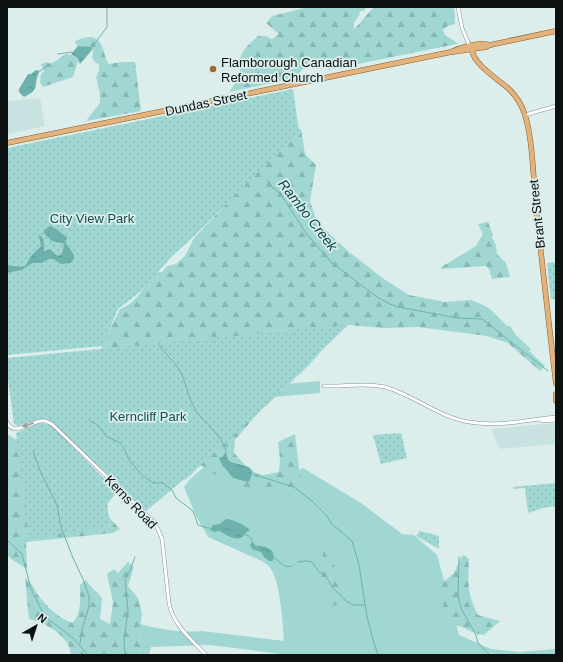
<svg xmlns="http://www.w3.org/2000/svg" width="563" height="662" viewBox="0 0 563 662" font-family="Arial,sans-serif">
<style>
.built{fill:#c7e2e0}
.grass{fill:#a0d7d3}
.forest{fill:url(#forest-firs)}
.park{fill:url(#park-dots)}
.water{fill:url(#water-ripples)}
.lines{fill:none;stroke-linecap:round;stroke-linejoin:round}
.stream{stroke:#6db1ac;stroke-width:1}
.minor-casing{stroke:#809190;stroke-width:4}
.major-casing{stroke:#8a5a21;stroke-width:5.5}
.minor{stroke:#fff;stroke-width:3}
.major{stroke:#e2b37f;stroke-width:4.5}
.oneway{fill:#9da09f}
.poi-dot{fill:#a36729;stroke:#dceeec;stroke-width:1.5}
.labels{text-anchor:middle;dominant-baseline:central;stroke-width:3.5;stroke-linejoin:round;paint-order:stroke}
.poi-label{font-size:13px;fill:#0b1110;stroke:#dceeec;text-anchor:start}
.street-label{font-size:13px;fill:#0b1110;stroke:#dceeec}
.park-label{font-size:13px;fill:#134f4c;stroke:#dceeec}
.water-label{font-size:14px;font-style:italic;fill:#064744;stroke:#dceeec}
</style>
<defs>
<pattern id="forest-firs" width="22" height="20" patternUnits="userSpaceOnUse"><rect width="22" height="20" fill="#a0d7d3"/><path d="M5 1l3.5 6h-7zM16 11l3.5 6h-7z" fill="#88b8b4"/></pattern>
<pattern id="park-dots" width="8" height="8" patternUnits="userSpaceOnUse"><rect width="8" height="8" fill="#a0d7d3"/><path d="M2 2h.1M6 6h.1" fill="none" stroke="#88b8b4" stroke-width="1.8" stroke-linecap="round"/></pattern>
<pattern id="water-ripples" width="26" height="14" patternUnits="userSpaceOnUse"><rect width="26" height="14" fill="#6db1ac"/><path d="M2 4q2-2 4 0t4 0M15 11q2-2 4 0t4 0" fill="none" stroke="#5d9793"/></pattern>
</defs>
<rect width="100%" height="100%" fill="#dceeec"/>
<!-- built -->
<g class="built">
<polygon points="40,98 45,126 7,134 7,101"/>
<polygon points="555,423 556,444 501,449 495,440 492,429"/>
</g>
<!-- grass -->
<g class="grass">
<polygon points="320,381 320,393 274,397 286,384"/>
<path d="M218,455L234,465L280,481L303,468L361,503L402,534L414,535L437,555L459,635L491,649L519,652L556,649V655H289L210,645L151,647L149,655H141L139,636L140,624C160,629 181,633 202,631L284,641C283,623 280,583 271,569C269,566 266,564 264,562L208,537L196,516L184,487L190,479Z"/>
</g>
<!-- forest -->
<g class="forest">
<path d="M308,7H366L364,11H359L360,14L354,23V29C358,26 369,12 374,7H454L455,24L448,26L443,30L445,35L457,43V44L328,70L323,63L320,61L302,70L295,78L229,92L241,75C236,55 245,48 258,36H266L272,39L279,34L266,23L272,16Z"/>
<path d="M91,37C105,40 102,54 109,64L121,62H135L141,111L86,121L100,103V95L96,77L99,71V65L94,61L92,57L93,52L92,47L78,46L76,44L75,41L83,38Z"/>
<path d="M66,54C71,54 75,56 78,61L73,77L43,87L40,83L41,74L44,71L41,64L47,62L50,64C56,62 60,57 66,54Z"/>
<path d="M301,129L305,154L316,165L310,201L317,222L349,252L384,279L409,295L445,302L471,300L483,305L490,309L507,326L511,327L515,334L531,349L529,351L545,366L540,371L508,343L487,336L418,327L383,328L348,325L324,348L309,365L257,414L235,440L234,453L245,465L231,462L228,460L226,451L223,456L219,458L252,474L251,469L259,476L279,472L280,458L278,442L295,434L301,484L299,495L293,500C285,494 275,489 265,489C260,488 256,490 252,489C236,486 213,475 201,465L185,480L102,349L101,341L112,325L120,309C135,304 146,286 153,272H162L167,266L176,264L185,256L194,238L228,202L287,135Z"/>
<polygon points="488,222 493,235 492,237 496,245 497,254 506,263 510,277 492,279 489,269 486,266 440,269 443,266 476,246 483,234 478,224"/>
<path d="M7,434L15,439H20L103,504L108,505C106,516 112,521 120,529L113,533L26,542L27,569L11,559L7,554Z"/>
<path d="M323,552L331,553C332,561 335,567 338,575C341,585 340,595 337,605L332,606L321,582Z"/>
<path d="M464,555L469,559C468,582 467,594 478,615L500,621L484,635C468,634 464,623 446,625V623L440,585L454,573L461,557Z"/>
<path d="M128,562L134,567L128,586L138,598L142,613L139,636L141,655H71C70,636 46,623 29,619L25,578C33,584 33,587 38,595C47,607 57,617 72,623C82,615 80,597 80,585L86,580L92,588L99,594L102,599L100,619L110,624L113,602L107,574L114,569L118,573Z"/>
</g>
<!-- park -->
<g class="park">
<polygon points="293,89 299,131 189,241 173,255 140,292 118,309 102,346 7,355 7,148"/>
<polygon points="556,262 556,299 551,299 547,263"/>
<path d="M348,325C315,356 283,388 250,420C217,452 181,482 145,512L52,422C41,416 30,423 19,426L14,424L7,372V358Z"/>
<polygon points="40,423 50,424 53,427 117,492 107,504 110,525 29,539 16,433"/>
<polygon points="401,433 407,458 381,464 373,435"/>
<polygon points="556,483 556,506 543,508 528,513 525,488 514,489 513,487"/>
<polygon points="420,531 439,536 439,549 416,536"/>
</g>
<!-- water -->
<g class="water">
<polygon points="78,46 92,47 92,50 80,64 77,58 71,54"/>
<path d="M36,70L40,71C32,84 42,89 24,97L19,92V89L28,74H31Z"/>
<path d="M50,226C56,227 61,234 67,237V239L65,241L67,245L74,255L73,261L70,263L61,264L53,259H49L41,263H33L21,270L7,273V265L20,267L25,266L31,256L41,246L39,235C46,238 43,245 44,251H45L50,249L57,256L62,254L64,246L63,243L52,241L44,233V230Z"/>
<path d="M226,451L228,460C235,465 245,463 251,469L252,474L249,482L233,478L221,463L219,458L223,456Z"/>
<path d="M226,519C232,519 247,526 250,530C246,532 245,534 242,537C235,542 226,534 219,531L214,532L210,530L213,525L220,524Z"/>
<path d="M252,542L256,546C263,545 268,547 273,552L274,558L272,561H269L264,557L261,552L252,549L250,545Z"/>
</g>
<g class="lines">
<!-- stream -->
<g class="stream">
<polyline points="92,47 107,27 107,7"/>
<polyline points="58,54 72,52"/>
<polyline points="40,71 50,64"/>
<polyline points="267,180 272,187 280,193 306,233 332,263 377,297 390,304 398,307 457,318 482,319 548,371"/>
<path d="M159,345C164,354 173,359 179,369C186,381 187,396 195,409C203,423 222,434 226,451"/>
<polyline points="89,420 100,427 106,436 120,443 124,448 129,460 142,475 153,483 163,483 172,490 176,498 193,511 198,525 207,528 210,528"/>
<polyline points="33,451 41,473 57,505 61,527 73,558 83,579 89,596 89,606 82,630 80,644"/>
<polyline points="252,474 294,487 312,501 327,516 331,523 352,541 359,565 367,617 374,643 378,655"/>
<path d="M244,534C249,536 252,537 252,542"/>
<polyline points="7,540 22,554 31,589 42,611 48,619 73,638 88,655"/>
<polyline points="459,557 458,597 462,610 476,635 478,643 490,655"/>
<path d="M274,558C280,561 284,569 292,566"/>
<polyline points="298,562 307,561 312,562 319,572 325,575 333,588 346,601 354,605 365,605"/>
<polyline points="125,655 124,641 128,611 125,579 129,573 135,557"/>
</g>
<!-- minor casing -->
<g class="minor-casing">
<g id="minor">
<polyline points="458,7 462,28 470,47"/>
<polyline points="525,115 556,106"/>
<path d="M324,386C346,387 363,382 385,387C414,395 438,417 469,422C498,427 527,420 556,417"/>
<polyline points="541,420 543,421 556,420"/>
<path d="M7,422C13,437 31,422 41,421C46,420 50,423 53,425L154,522L158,529L162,539L169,603C173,625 192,640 206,655"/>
</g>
</g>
<!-- major casing -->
<g class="major-casing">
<g id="major">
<path d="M472,50C473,64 499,80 509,89C516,96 522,105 525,115C533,141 533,177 536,205C542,265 549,324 556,384"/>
<polyline points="452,52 486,47 490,45 556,31"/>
<path d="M7,143L451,52C461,47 479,42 490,45"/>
<polyline points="556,394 556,401"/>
</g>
</g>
<!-- minor -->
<use href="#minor" class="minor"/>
<!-- major -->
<use href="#major" class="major"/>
</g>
<!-- one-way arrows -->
<defs><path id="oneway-solid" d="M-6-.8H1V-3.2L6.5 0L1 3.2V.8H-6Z"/></defs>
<use class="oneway" href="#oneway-solid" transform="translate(28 425) rotate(161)"/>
<!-- markers -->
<circle class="poi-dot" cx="213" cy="69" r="4"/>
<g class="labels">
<!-- poi labels -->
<g class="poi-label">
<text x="221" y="62">Flamborough Canadian<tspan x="221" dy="15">Reformed Church</tspan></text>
</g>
<!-- street labels -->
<g class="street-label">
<text transform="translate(206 103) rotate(-12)">Dundas Street</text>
<text transform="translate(537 214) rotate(-96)">Brant Street</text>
<text transform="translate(131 502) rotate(46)">Kerns Road</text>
</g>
<!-- park labels -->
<g class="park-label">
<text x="92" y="218">City View Park</text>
<text x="148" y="416">Kerncliff Park</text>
</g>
<!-- water labels -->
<g class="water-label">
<text transform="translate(308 215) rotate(52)">Rambo Creek</text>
</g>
</g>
<!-- border -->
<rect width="563" height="662" fill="none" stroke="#0b1110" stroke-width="16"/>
<!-- north arrow -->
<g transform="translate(36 626) rotate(39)" stroke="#dceeec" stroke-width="3" paint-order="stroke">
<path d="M0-3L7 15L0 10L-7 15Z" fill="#0b1110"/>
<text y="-6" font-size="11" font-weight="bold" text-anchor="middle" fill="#0b1110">N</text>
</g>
</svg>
